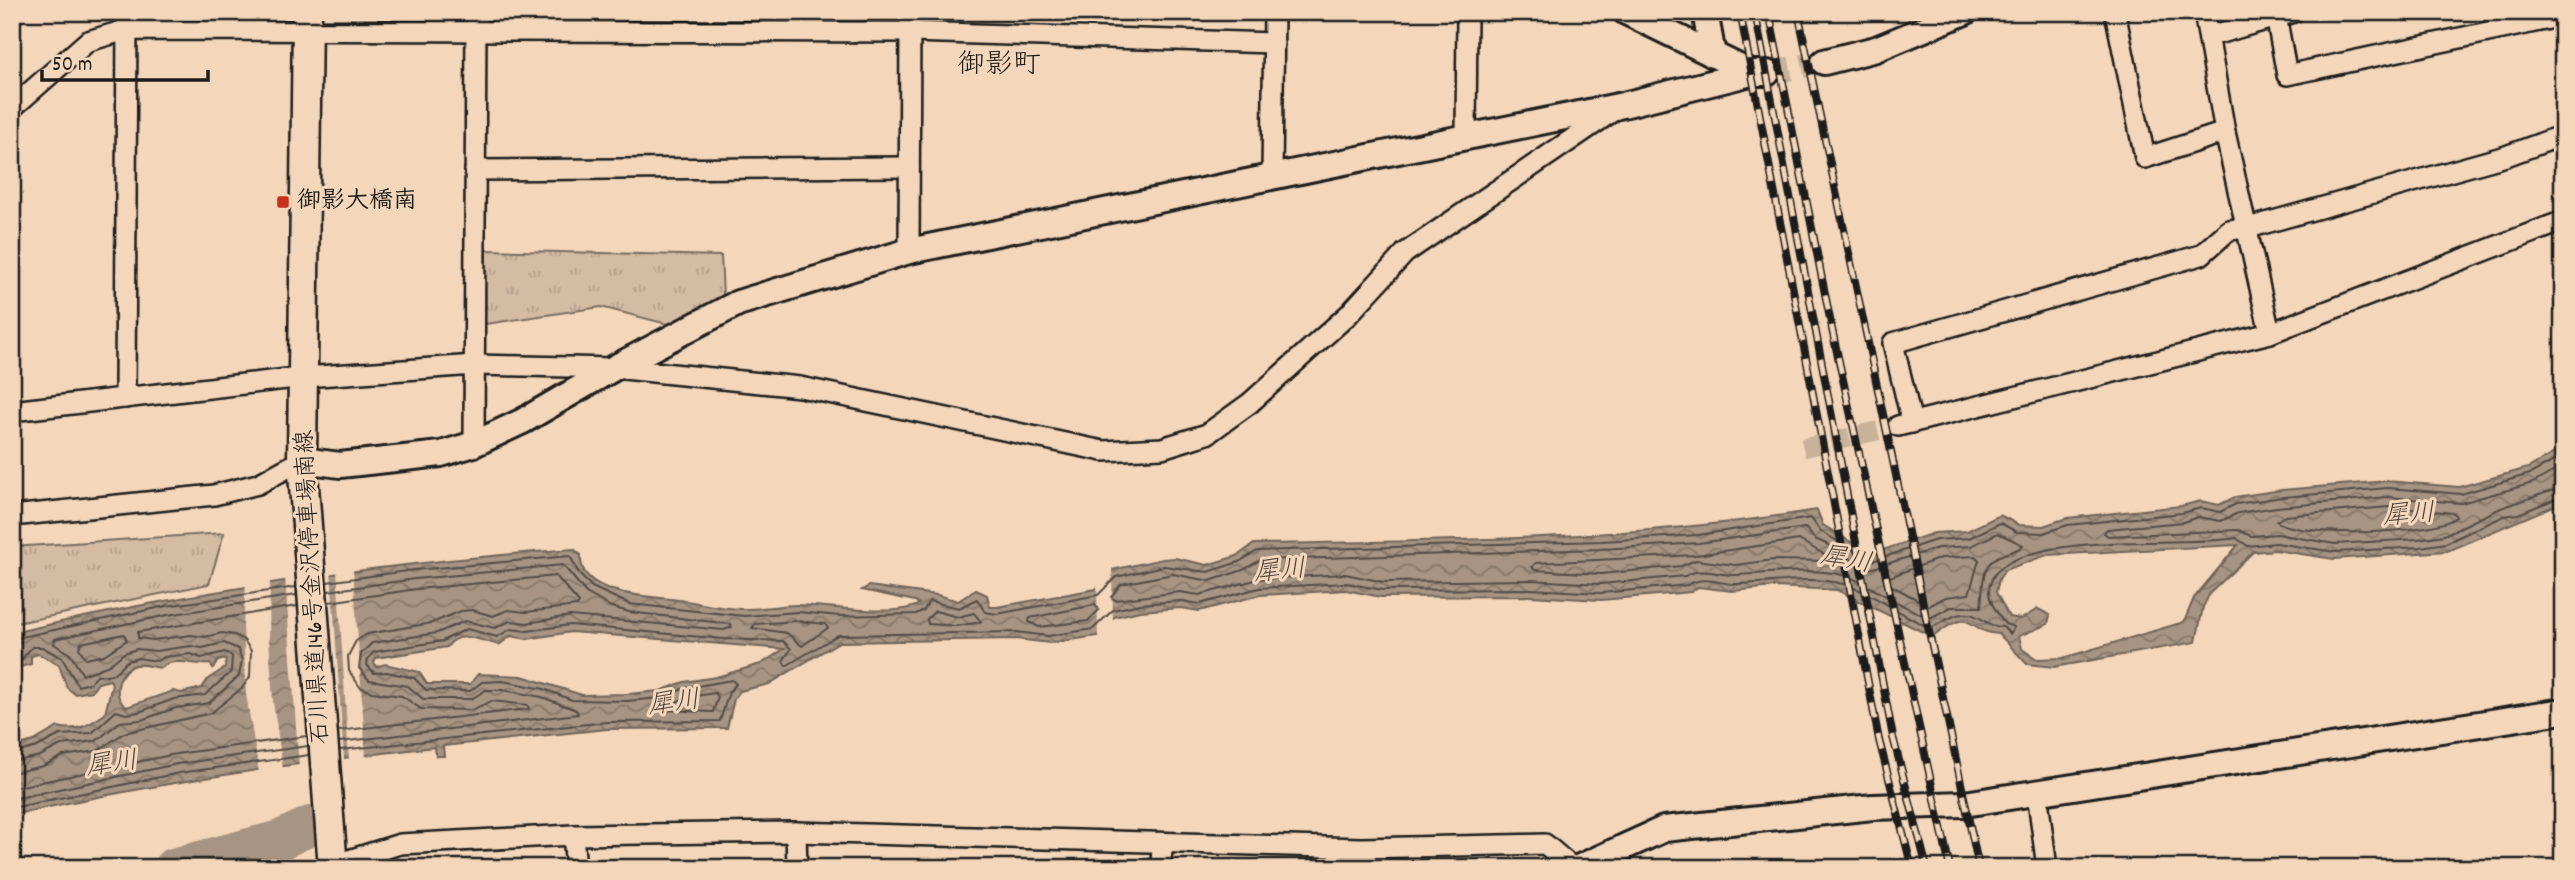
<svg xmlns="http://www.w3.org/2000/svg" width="2575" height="880" viewBox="0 0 2575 880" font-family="Dekko,'Klee One',sans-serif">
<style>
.park{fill:url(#park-tufts);stroke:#786c60;stroke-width:2}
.water{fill:url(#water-waves);stroke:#6f6459;stroke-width:2;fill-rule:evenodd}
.pier{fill:#f4d7ba}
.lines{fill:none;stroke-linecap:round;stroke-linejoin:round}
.shore{stroke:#544c45;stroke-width:2}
.river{stroke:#a79482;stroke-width:40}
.minor-tunnel{stroke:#c9b29a;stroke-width:19;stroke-dasharray:19 10;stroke-linecap:butt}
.tertiary-tunnel{stroke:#c9b29a;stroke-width:24;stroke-dasharray:24 12;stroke-linecap:butt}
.minor-casing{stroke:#1c1c1c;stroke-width:24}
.tertiary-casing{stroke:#1c1c1c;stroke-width:30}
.secondary-casing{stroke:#1c1c1c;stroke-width:33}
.minor{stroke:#f4d7ba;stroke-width:19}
.tertiary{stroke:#f4d7ba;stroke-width:24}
.secondary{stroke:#f4d7ba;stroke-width:28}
.rail-casing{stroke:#1c1c1c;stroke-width:8}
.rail{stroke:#f4d7ba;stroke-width:5;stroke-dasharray:16;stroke-linecap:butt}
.poi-dot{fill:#c8321e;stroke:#f4d7ba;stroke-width:2.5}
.labels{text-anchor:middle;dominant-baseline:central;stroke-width:6;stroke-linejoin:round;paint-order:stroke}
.poi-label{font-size:24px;font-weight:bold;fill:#1c1c1c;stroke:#f4d7ba;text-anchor:start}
.street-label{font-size:24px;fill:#1c1c1c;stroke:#f4d7ba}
.water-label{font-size:26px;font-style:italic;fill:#4d4640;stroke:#f4d7ba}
.quarter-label{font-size:28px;fill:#1c1c1c;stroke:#f4d7ba}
</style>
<defs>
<pattern id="park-tufts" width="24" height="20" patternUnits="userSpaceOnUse" patternTransform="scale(1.75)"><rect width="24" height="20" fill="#d4bba3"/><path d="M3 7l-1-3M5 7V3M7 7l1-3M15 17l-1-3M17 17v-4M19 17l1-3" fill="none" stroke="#b5a08c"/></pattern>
<pattern id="water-waves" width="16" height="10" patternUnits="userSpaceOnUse" patternTransform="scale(1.75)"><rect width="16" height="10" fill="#a79482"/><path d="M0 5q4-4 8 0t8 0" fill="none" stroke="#87786a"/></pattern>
</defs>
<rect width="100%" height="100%" fill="#f4d7ba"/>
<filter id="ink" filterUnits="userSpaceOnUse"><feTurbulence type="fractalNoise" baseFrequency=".0143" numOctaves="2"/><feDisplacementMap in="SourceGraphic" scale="14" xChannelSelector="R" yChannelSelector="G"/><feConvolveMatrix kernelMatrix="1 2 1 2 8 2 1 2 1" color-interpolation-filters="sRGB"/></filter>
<g filter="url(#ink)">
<!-- park -->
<g class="park">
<polygon points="484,250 721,256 723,295 671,325 601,307 485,324"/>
<polygon points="224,533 209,584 12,624 12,547"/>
</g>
<!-- water -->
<path class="water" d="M2563,448V502L2447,551L2334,559L2275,550L2253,552L2210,593L2203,607L2196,642L2054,667L2027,664L1999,634C1966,633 1975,603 1933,637L1837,590L1775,587L1732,591L1698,587L1691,592L1601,600L1530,596L1381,597L1346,590L1260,595L1199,611L1181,608L1140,611L1114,617L1097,636L1050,643L1016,639L839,642L769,684L740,691L734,699L727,728L607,729L443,746L444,756H436L435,747C292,763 152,783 12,815V747L34,741L58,727C78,732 89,725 105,714L112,684L110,680L98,683L92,691L75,694L67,688L59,665L39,654L31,656V664L17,668L12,666V633C197,589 384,563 574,549L581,555C577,597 653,596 679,600C702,603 724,610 748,609C764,609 780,605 796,605C824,605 897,618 919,604L915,601L862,590L869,586L937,595L958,601L976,590L987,595L990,607H997L1096,589L1112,570L1163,559L1175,558L1207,565L1237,556L1254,544C1442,541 1631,540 1817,510L1823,525L1871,554L1934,533L1967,531L2000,515L2019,525L2043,526L2067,518L2181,506L2201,501L2219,505L2235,497L2282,490L2387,481L2459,487L2528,468ZM2238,545L2194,598L2184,622L2063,658L2037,659L2022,649L2019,636L2048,624L2050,615L2038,609L2021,619L2009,617L1996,592L1999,579L2005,570L2047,555ZM571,632L784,649L761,664L716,677L684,682L660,691L627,694L582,695L522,676L478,674L470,684H427L419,672L385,664L376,667L374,662L376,658L447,647C459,629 482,641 499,645L511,636L527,639ZM226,659L225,668L208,679L202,688L181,693L173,691L127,707C113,700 115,675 132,666C140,662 152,667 161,668C173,656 197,666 210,664L213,668L218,661Z"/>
<!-- pier -->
<g class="pier">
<polygon points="1112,566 1113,622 1098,640 1097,583"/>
<polygon points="353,568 366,758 349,760 337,570"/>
<polygon points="331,571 344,760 299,767 285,577"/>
<polygon points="270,580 269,639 273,702 283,769 259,772 246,694 243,626 246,583"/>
</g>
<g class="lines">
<!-- shore -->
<g class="shore">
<polyline points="2563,466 2533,483 2461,503 2388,497 2277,507 2238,513 2221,521 2198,517 2183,522 2107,529 2104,533 2108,536 2238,530 2251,536 2277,534 2335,544 2418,539 2444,535 2501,508 2563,487"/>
<path d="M2389,507L2454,513L2456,517C2435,535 2298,538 2276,521L2285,516Z"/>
<path d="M1805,528L1815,539L1838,549L1858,565L1870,569L1938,548L1971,546L1998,533L2023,545C2018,551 2012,551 2004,554C1978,563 1984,587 1981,607H1951L1930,618C1903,608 1880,591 1854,579C1823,565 1771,574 1737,575C1719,576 1702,566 1685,576L1601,584L1530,580L1384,582L1345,574L1259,579L1199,595L1180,592L1115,600L1111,597L1121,584L1173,574L1210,581L1243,570L1260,560L1602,549L1699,543Z"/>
<polygon points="1799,540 1827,556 1828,561 1774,560 1735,565 1696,560 1681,566 1601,574 1535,570 1532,567 1536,563 1696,555"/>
<polygon points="1975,556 1979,560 1969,594 1946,597 1929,606 1885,582 1887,578 1941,558"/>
<polyline points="327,582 414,570 570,556 580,575 592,587 629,604 744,616 798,612 840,616 916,614 924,610 929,601 959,608 977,599 985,612 997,614 1098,595 1116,577 1164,566 1208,572 1239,562 1257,551 1602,541 1698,535 1811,518 1820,531 1872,561 1936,540 1969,538 2000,523 2017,532 2043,533 2068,525 2182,513 2201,508 2220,512 2236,504 2283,497 2388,488 2461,494 2530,474 2563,456"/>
<polyline points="328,591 415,579 563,565 586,593 611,607 629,612 730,624 732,627 724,630 570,616 527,623 510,621 495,628 465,621 437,633 372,643 361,654 359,668 369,680 408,686 423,699 471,699 486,690 503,690 542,697 576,710 578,714 339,742"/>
<polyline points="329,602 417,589 556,576 579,603 577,606 526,612 508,610 493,616 472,610 461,611 432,623 367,634 356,641 348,656 349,671 360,687 372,692 402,696 421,709 472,710 492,701 528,705 529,709 338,731"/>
<polygon points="1095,605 1099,610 1088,621 1039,627 1029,622 1030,618"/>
<polygon points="935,611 958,617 974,613 981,622 956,626 928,624 927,619"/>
<polygon points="797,621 825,624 828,628 802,646 787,633 752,628 755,624"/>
<polygon points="124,634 127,640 104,655 86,659 79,648 81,643"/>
<polyline points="12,639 166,606 296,587"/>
<polyline points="12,660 21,660 32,647 42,647 62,658 78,686 90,683 97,676 114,674 127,661 138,658 157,661 164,657 191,654 201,658 225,652 232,656 231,672 205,695 174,699 139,712 126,714 116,711 92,733 60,735 37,747 12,754"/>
<polygon points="715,693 718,697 713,712 664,710 666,706 688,697"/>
<path d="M340,750L607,722L720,721L729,692L736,684L732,680L686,688L661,698L627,701L572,700L544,689L503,681L482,682L470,691L426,690L414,678L387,672L374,673L367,665L368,659L374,652L442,641L467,629L497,637L511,629L527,631L570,625L724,639L783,641L791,649L783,661L786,666L838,635L1016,632L1048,636L1093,629L1113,610L1140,604L1181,601L1200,604L1259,588L1346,583L1383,590L1530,589L1601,593L1688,585C1704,575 1719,584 1735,584C1771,584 1808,575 1843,584C1874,593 1901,615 1930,628C1945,622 1960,607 1978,617C1988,623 1991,627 2003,627L2010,634L2014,627L2005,624C1999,614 1989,604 1989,591C1990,526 2191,548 2236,538L2248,546L2276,543L2335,552L2420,547L2446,543L2504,516L2518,514L2563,496"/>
<polyline points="12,762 40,756 61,745 96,741 120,722 141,720 176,708 209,703 239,676 242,660 238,649 224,643 202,648 191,646 155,651 137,649 124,653 109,665 83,675 70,654 54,644 55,639 168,615 296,595"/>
<polyline points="12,773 43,766 63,756 97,751 124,733 211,713 242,688 250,677 251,651 244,640 235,635 222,633 205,637 191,635 153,640 138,638 138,632 297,606"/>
<polyline points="12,788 176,754 307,736"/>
<polyline points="12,799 177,764 308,746"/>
<polyline points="12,808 179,773 309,755"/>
</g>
<!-- river -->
<polyline class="river" points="173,868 280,840 310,826"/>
<!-- minor-tunnel -->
<polyline class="minor-tunnel" points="1803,448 1898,426"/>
<!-- tertiary-tunnel -->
<polyline class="tertiary-tunnel" points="1767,73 1824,62"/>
<!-- minor casing -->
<g class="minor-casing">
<g id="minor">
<polyline points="2115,12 2145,158 2225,132"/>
<polyline points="2204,12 2225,132 2270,333"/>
<polyline points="2276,16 2287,75 2563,16"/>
<polyline points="2210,36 2294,12"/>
<polyline points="12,108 88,41 126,30 910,32 1274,43"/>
<polyline points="1466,136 1467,12"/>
<polyline points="475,170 909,167"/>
<polyline points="1272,175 1274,12"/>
<polyline points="909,251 910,12"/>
<polyline points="125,398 127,12"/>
<polyline points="12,411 304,377 475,365 614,368 800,387 1103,451 1162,448 1207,434 1250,403 1349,314 1405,253 1619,107"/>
<polyline points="1912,423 1893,343 2201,255 2229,230 2248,228 2506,156 2563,135"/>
<polyline points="1898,426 2270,333 2563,221"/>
<polyline points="474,444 476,12"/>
<polyline points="12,516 214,495 258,484 302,460"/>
<polyline points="2037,792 2047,868"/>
<polyline points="796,832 797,868"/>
<polyline points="573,835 576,868"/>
<polyline points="323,868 400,844 573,835 796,832 1361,848 1545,844 1573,868"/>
<polyline points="1161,868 1162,843"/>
</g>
</g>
<!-- tertiary casing -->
<g class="tertiary-casing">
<g id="tertiary">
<polyline points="1626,12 1751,73"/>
<polyline points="1705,12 1713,55"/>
<polyline points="1824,62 1876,49 1965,12"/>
<polyline points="302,460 340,465 441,454 474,444 523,421 614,368 738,303 909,251 1623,105 1751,73 1767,73"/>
<polyline points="1578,868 1664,829 1873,807 1964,804 2563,711"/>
</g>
</g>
<!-- secondary casing -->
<g class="secondary-casing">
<polyline id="secondary" points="307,12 302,460 333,868"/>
</g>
<!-- minor -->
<use href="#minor" class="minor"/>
<!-- tertiary -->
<use href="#tertiary" class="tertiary"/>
<!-- secondary -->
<use href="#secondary" class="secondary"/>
<!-- rail casing -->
<g class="rail-casing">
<g id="rail">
<polyline points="1740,12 1879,740 1912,868"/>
<polyline points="1755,12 1893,737 1927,868"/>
<polyline points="1769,12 1833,334 1950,868"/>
<polyline points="1798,12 1979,868"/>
</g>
</g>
<!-- rail -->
<use href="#rail" class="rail"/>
</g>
</g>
<!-- markers -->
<rect class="poi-dot" x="276" y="195" width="14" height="14" rx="3.5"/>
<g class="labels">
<!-- poi labels -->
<g class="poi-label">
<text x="297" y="202">御影大橋南</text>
</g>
<!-- street labels -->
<g class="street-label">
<text transform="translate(314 587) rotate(-93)">石川県道146号金沢停車場南線</text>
</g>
<!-- water labels -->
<g class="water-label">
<text transform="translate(2409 516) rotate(-4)">犀川</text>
<text transform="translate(1846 561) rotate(10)">犀川</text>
<text transform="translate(1280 572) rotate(-5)">犀川</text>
<text transform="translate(674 704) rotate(-7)">犀川</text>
<text transform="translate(112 765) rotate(-8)">犀川</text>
</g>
<!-- quarter labels -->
<g class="quarter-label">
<text x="999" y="67">御影町</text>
</g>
</g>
<!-- margin -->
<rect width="2575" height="880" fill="none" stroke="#f4d7ba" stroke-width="42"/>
<rect x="21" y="21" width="2533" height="838" fill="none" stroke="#1c1c1c" stroke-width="2.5" filter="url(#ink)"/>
<!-- scale -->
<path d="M42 70v10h166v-10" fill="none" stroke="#1c1c1c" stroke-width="3.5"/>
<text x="52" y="70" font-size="21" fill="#1c1c1c" stroke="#f4d7ba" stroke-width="5" paint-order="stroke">50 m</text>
</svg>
